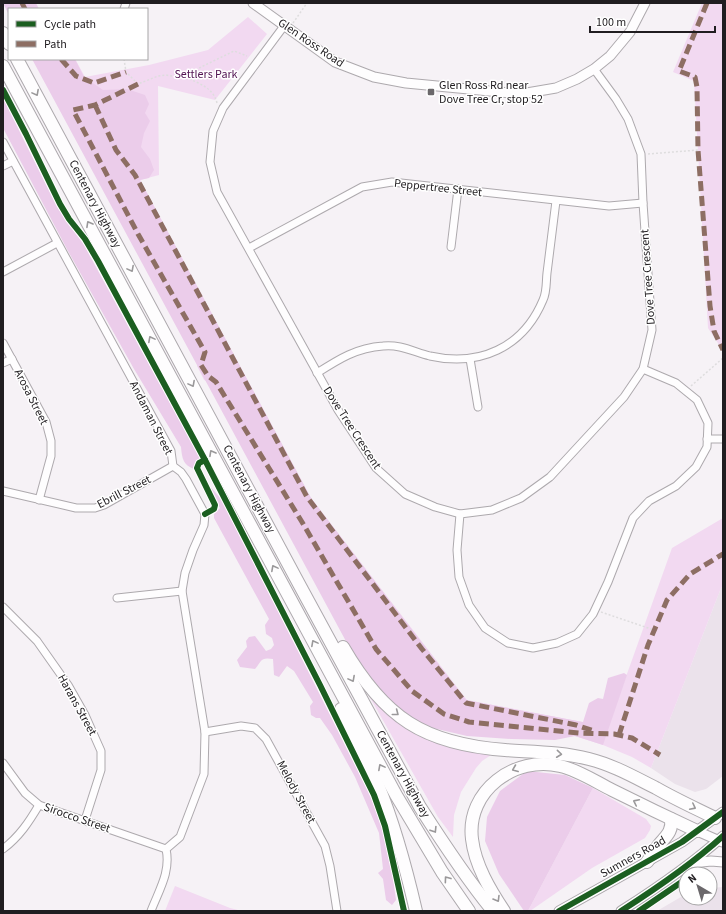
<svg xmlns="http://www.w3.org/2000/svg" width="726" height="914" viewBox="0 0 726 914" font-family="'Source Sans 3',sans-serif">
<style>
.built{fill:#ebe2eb}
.green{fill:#f2d9f1}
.forest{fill:#ebccea}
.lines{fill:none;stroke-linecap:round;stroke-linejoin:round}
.street-casing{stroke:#ada9ad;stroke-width:9}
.secondary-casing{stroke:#ada9ad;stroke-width:11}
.highway-casing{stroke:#ada9ad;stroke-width:14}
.path{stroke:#deddde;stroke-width:1.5;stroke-dasharray:2 2;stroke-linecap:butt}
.street{stroke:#fefdfe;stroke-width:7}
.secondary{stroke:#fefdfe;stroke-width:9}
.highway{stroke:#fefdfe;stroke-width:12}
.quiet{stroke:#8d6e63;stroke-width:5;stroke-dasharray:10 5;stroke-linecap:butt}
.cycleway-casing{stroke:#fff;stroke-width:8}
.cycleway{stroke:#1b5e20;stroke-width:6}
.oneway{stroke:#9a989a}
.poi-dot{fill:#6b686b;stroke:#fff;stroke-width:1.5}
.labels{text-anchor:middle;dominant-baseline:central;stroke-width:3;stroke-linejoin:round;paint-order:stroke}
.street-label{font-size:12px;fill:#201d20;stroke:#fff}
.park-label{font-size:12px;fill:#521352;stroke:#fff}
.poi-label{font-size:12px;fill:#201d20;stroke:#fff;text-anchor:start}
</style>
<rect width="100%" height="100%" fill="#f6f2f6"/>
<!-- built -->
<g class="built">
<polygon points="723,587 723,776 706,789 695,792 675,784 651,768 721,588"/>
<polygon points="723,887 723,911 657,911 686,894 686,898 710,898 710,888"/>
</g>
<!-- green -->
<g class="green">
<polygon points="702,3 723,3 723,351 708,328 694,81 673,72"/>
<polygon points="248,17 267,34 215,100 158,86 159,175 140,180 311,498 467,700 608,727 672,548 723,518 723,587 721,588 651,768 632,757 603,745 575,736 463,724 213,384 204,380 197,366 200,359 75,59 85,77 149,65 208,50"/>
<polygon points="368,694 401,724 441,745 463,750 494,753 482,761 476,768 461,792 454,815 453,837 438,817"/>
<polygon points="593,788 646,819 651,826 650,830 645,838 592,868 530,911 528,911"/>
<polygon points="175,886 230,908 242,911 165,911"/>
</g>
<!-- forest -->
<g class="forest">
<polygon points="3,3 36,3 39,9 9,9 9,15"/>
<polygon points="32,59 75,59 84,77 103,90 127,89 145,95 149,104 145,113 150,121 144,133 141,147 150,159 154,170 149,178 140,180 311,498 466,700 583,722 589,703 598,698 603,699 608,678 624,673 627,675 603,745 575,736 555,740 511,739 467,736 424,726 394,707 372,685 355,658"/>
<path d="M3,98L57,207L84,245L201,460L194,469C183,465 182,458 181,447L134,369L68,251L3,128Z"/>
<path d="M208,484L223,501L367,789L379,816L391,865L396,900L392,905L386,900L383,879L378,873L383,869L379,833L355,777L332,735L320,718H316L311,715L310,706L313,702L294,671L287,666L279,677L274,675L273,659C260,657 262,661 255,669L240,667L237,660L247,647L246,641L249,637L255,636L266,651L271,649L274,645L272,638L266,634L265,625L269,619L214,518V514L220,508L208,487Z"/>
<polygon points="527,771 565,775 593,788 528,911 524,911 499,874 485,841 487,817 500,791"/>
</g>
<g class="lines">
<!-- street casing -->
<g class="street-casing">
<g id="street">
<polyline points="124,9 126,3"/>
<polyline points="284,26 223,108 213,131 210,162 217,192 338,410 376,468 405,494 435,507 460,514 492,510 521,498 550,477 624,397 643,369 652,330 643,203 641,154 628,119 616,99 594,69"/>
<path d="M3,142L171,451L173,466L181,472L186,479L205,514L204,525L193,550L185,573L182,591L205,732L204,774L180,837L166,849C171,872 159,890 151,911"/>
<polyline points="3,166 13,161"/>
<polyline points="451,247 458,189"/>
<polyline points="249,248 362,187 392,182 609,206 643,203"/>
<polyline points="3,272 57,243"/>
<polyline points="3,343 46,422 51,441 51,456 39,500"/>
<polyline points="470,359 478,407"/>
<polyline points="3,363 12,359"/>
<path d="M317,373C339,359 356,348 383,346C400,344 414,352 430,356C479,367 523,348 543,300C547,292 546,281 547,273C550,249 553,225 556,201"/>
<polyline points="707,439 723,439"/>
<polyline points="3,491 76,508 95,508 104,505 173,466"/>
<polyline points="460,514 457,550 459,577 469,605 485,628 508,643 533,648 557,643 577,634 593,614 608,582 633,518 649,501 676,486 696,467 707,447 708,423 697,400 676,383 643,369"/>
<polyline points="117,598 182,591"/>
<polyline points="3,607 37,641 68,685 85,715 101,751 101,770 85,820"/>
<polyline points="205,732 241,726 255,728 266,739 325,846 330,866 337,911"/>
<polyline points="3,763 25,793 39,805 166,849"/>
<path d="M3,849C19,837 29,822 39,805"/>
</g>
</g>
<!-- secondary casing -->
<g class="secondary-casing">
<g id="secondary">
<polyline points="253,3 335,62 374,77 406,83 521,94 556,88 577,79 594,69 610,56 630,32 645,3"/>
<polyline points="697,831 722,842"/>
<polyline points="693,863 711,861 723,862"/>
<polyline points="559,911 682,842 723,812"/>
<path d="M621,911C657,888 691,865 723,836"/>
</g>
</g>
<!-- highway casing -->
<g class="highway-casing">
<g id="highway">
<polyline points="3,33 9,44"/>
<path d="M17,59L299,584L420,807C443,843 466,878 493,911"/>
<polyline points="3,66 396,795 442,872 469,911"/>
<path d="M343,647C384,718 424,744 505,750C533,752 562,752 589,759C613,765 634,777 656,788C675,799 695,808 715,818"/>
<path d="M341,709C354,734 368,759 378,785C395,826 406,868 416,911"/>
<path d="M647,862C651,857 654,851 658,846C665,837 673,832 671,819"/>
<path d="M504,911C490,890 475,865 472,839C466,791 515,755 560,766C578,770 596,782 612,790C640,804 669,818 697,831"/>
</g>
</g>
<!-- path -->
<g class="path">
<polyline points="293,23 307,3"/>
<polyline points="124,59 126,72 138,84 158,76 166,75 183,78 186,77 201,67 234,51 247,56"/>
<path d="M186,77C199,84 213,87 217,103"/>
<polyline points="648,154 698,150"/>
<polyline points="691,386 723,358"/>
<polyline points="601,612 654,630"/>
</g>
<!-- street -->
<use href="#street" class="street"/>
<!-- secondary -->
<use href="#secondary" class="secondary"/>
<!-- highway -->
<use href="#highway" class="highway"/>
<!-- quiet -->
<g class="quiet">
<polyline points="22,3 25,9"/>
<polyline points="707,3 679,71 695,77 697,87 698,150 710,306 714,331 723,350"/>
<polyline points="61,59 76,76 94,83 126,72"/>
<polyline points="138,84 95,105 73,110 138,234 205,352 201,365 208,376 216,382 302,522 376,649 412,691 444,714 469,722 579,733 614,734 632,738 660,755"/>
<polyline points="95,105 116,150 135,175 307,497 422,649 466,703 576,725 594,731"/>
<polyline points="619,735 648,645 667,600 690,574 723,554"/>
</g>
<!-- cycleway casing -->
<g class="cycleway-casing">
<g id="cycleway">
<polyline points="3,90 26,134 60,204 69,219 85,239 98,261 205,460 320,685 374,795 385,826 404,911"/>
<polyline points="205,460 199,463 197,468 215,505 214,509 205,514"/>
<polyline points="559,911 682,842 723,812"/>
<path d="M621,911C657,888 691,865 723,836"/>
<polyline points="639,911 686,879"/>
</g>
</g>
<!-- cycleway -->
<use href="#cycleway" class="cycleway"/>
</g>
<!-- one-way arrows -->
<defs><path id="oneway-chevron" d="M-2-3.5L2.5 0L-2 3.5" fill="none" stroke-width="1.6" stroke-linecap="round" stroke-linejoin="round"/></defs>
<g class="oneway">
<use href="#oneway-chevron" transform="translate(36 93) rotate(62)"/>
<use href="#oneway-chevron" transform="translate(89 224) rotate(-119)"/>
<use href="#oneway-chevron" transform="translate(131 269) rotate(62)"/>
<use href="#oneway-chevron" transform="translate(151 339) rotate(-118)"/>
<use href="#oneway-chevron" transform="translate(192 384) rotate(62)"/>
<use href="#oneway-chevron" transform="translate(212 453) rotate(-119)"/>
<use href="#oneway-chevron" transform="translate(274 568) rotate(-118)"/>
<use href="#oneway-chevron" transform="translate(314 643) rotate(-118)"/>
<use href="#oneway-chevron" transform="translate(352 679) rotate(62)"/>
<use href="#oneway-chevron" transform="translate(396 713) rotate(38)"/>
<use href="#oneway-chevron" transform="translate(559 754) rotate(6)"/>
<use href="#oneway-chevron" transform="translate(381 767) rotate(-118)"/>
<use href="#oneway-chevron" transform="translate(515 769) rotate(158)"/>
<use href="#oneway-chevron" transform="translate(636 802) rotate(-154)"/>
<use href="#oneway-chevron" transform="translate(693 807) rotate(27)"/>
<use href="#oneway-chevron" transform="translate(434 830) rotate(58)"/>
<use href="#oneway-chevron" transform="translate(447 879) rotate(-126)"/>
<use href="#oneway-chevron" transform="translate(497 899) rotate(59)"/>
</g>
<!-- markers -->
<rect class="poi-dot" x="427" y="88" width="8" height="8" rx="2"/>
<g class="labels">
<!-- street labels -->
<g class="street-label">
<text transform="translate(311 43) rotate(34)">Glen Ross Road</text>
<text transform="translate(438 188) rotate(6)">Peppertree Street</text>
<text transform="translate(95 204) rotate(62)">Centenary Highway</text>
<text transform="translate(648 277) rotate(-94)">Dove Tree Crescent</text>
<text transform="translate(31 397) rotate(63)">Arosa Street</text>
<text transform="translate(151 418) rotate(63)">Andaman Street</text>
<text transform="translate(352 428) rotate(57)">Dove Tree Crescent</text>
<text transform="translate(249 489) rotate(62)">Centenary Highway</text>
<text transform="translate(124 492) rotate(-27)">Ebrill Street</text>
<text transform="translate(77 705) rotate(61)">Harans Street</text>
<text transform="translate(403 774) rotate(61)">Centenary Highway</text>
<text transform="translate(296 792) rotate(62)">Melody Street</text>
<text transform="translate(77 818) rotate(19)">Sirocco Street</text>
<text transform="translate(633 857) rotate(-29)">Sumners Road</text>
</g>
<!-- park labels -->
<g class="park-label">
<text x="206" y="74">Settlers Park</text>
</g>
<!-- poi labels -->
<g class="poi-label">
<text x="439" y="85">Glen Ross Rd near<tspan x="439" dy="14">Dove Tree Cr, stop 52</tspan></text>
</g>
</g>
<!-- border -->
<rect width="726" height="914" fill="none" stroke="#201d20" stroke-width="8"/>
<!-- legend -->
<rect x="8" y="8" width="140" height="52" fill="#ffffff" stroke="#a6a5a6"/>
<rect x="16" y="21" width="20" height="6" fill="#1b5e20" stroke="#a6a5a6"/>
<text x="44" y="28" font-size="12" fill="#201d20">Cycle path</text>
<rect x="16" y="41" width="20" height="6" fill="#8d6e63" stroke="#a6a5a6"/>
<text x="44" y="48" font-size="12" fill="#201d20">Path</text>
<!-- north arrow -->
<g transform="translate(698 886) rotate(322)"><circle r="19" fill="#ffffff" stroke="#a6a5a6"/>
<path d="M0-3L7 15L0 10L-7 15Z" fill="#6b686b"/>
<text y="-6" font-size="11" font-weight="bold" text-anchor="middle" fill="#201d20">N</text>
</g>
<!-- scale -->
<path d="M590 26v6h125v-6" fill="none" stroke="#201d20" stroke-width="2"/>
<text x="596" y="26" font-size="12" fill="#201d20" stroke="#ffffff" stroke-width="3" paint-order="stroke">100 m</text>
</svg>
